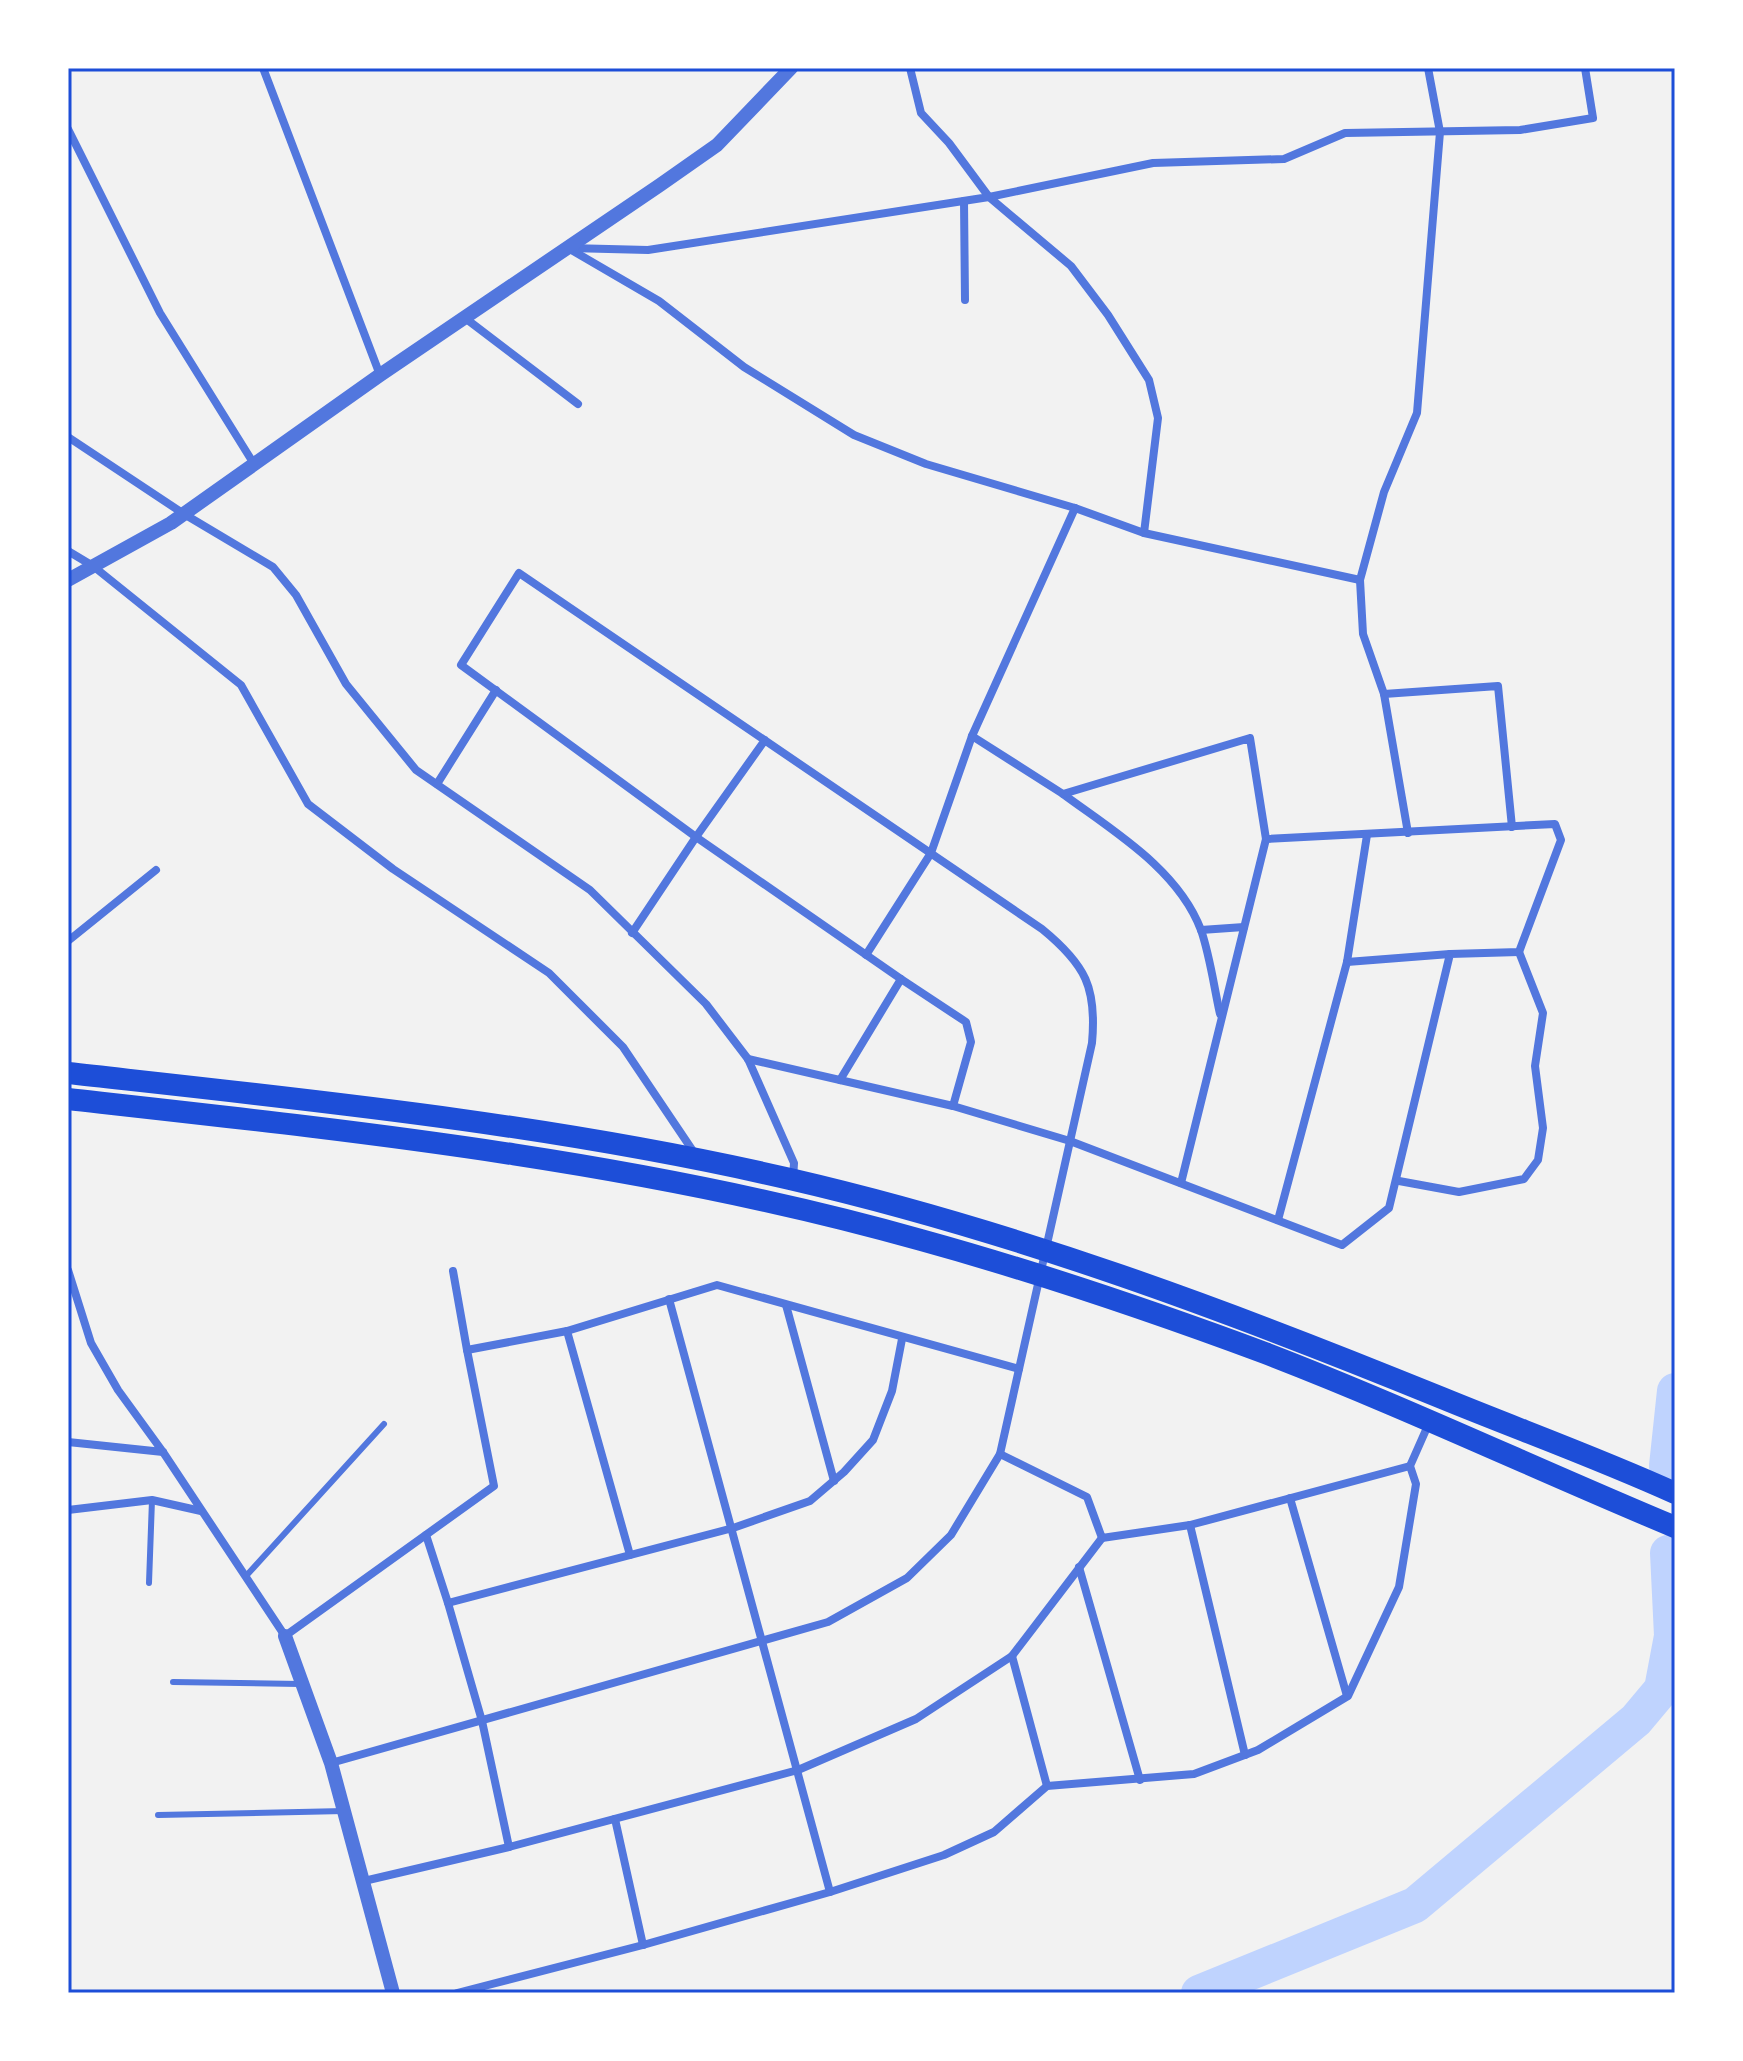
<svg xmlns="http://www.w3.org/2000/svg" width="1743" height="2061" viewBox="0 0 1743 2061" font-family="'Open Sans',sans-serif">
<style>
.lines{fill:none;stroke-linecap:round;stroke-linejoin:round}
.river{stroke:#bfd3fe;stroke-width:36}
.service{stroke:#5277de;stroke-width:6}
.minor{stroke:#5277de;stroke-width:8}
.tertiary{stroke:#5277de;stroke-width:14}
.trunk{stroke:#1d4ed8;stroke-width:22}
.neatline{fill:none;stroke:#1d4ed8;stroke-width:3}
</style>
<rect width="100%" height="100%" fill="#f2f2f2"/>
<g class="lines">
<!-- river -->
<g class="river">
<polyline points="1667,1466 1675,1391"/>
<polyline points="1199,1993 1415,1905 1636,1720 1662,1689 1672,1636 1668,1553"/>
</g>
<!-- service -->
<g class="service">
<polyline points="246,1576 384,1424"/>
<polyline points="149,1583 152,1500"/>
<polyline points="173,1682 300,1684"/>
<polyline points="158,1815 344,1811"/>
</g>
<!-- minor -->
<g class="minor">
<polyline points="263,68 380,375"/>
<polyline points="68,129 160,313 254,464"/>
<polyline points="989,197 1153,163 1284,159 1345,133 1520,130 1593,118 1585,68"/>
<polyline points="989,197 1071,266 1108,315 1149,380 1158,418 1144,533"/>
<polyline points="964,201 965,300"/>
<polyline points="568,248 659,301 744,367 854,435 926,464 1075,508 1144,533 1360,580"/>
<polyline points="569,248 648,250 989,197 949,143 921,113 910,68"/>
<polyline points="465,318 578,404"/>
<polyline points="68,437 184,514 273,567 296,595 346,684 416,770 590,890 706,1004 748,1059 794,1163 793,1179"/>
<polyline points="68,551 93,566 241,685 308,804 393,869 549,973 623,1047 695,1154"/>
<polyline points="1384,694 1498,686 1512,827"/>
<polyline points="437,784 496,690"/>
<path d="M1063,794C1113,831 1178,869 1201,930C1210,956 1214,987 1220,1014"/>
<polyline points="1408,833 1384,694 1363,634 1360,580 1384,492 1417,413 1440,132 1428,68"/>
<polyline points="1201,930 1244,927"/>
<polyline points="632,933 696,837 901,979"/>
<polyline points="68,941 156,870"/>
<polyline points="866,955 931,853 972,736 1075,508"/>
<polyline points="1347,962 1450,954"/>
<polyline points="748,1059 953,1106 1070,1141 1342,1245 1389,1208 1450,954 1519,952 1561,840 1555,824 1266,839 1250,738 1063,794 972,736"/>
<polyline points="840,1080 901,979 966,1022 971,1042 953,1106"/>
<polyline points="1399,1181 1459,1192 1524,1179 1538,1160 1543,1128 1535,1066 1543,1013 1519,952"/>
<polyline points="1181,1183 1266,839"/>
<polyline points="1278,1220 1347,962 1367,835"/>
<polyline points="68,1270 91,1343 118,1390 163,1452 285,1636 494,1486 467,1350 567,1331 717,1285 1019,1369"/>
<polyline points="453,1271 467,1350"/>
<polyline points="669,1299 830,1892"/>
<polyline points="786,1305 834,1481"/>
<polyline points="567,1331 630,1555"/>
<polyline points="902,1339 892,1391 873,1440 844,1472 810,1501 733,1528 448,1603 482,1721 509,1847 798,1770 916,1719 1012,1656"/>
<polyline points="68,1442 163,1452"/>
<polyline points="1000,1454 1087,1497 1102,1538 1190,1525 1410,1466"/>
<polyline points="1290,1498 1347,1696"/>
<polyline points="68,1510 152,1500 201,1511"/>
<polyline points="1190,1525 1245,1755"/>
<polyline points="426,1535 448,1603"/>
<polyline points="1079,1567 1140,1780"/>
<path d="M331,1763L828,1622L907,1578L951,1535L1000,1454L1092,1043C1097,988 1086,965 1042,929L519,573L461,665L696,837L765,740"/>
<polyline points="1047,1786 1012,1656 1102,1538"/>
<polyline points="615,1819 643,1945"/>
<polyline points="364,1881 509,1847"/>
<polyline points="457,1993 643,1945 830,1892 944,1855 994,1832 1047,1786 1194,1774 1258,1750 1348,1696 1399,1587 1416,1484 1410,1466 1429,1423"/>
</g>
<!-- tertiary -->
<g class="tertiary">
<polyline points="68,580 171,523 380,375 660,185 717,145 791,68"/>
<polyline points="285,1636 331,1763 393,1993"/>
</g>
<!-- trunk -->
<g class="trunk">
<path d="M68,1073C311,1100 552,1124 790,1179C1015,1231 1229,1311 1442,1398C1520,1430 1598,1458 1675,1493"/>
<path d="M68,1099C355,1131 642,1161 921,1240C1037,1272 1152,1311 1265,1353C1403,1406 1538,1470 1675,1527"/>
</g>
</g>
<!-- border -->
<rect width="1743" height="2061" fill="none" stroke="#ffffff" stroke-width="140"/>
<rect x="70" y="70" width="1603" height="1921" class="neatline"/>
</svg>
